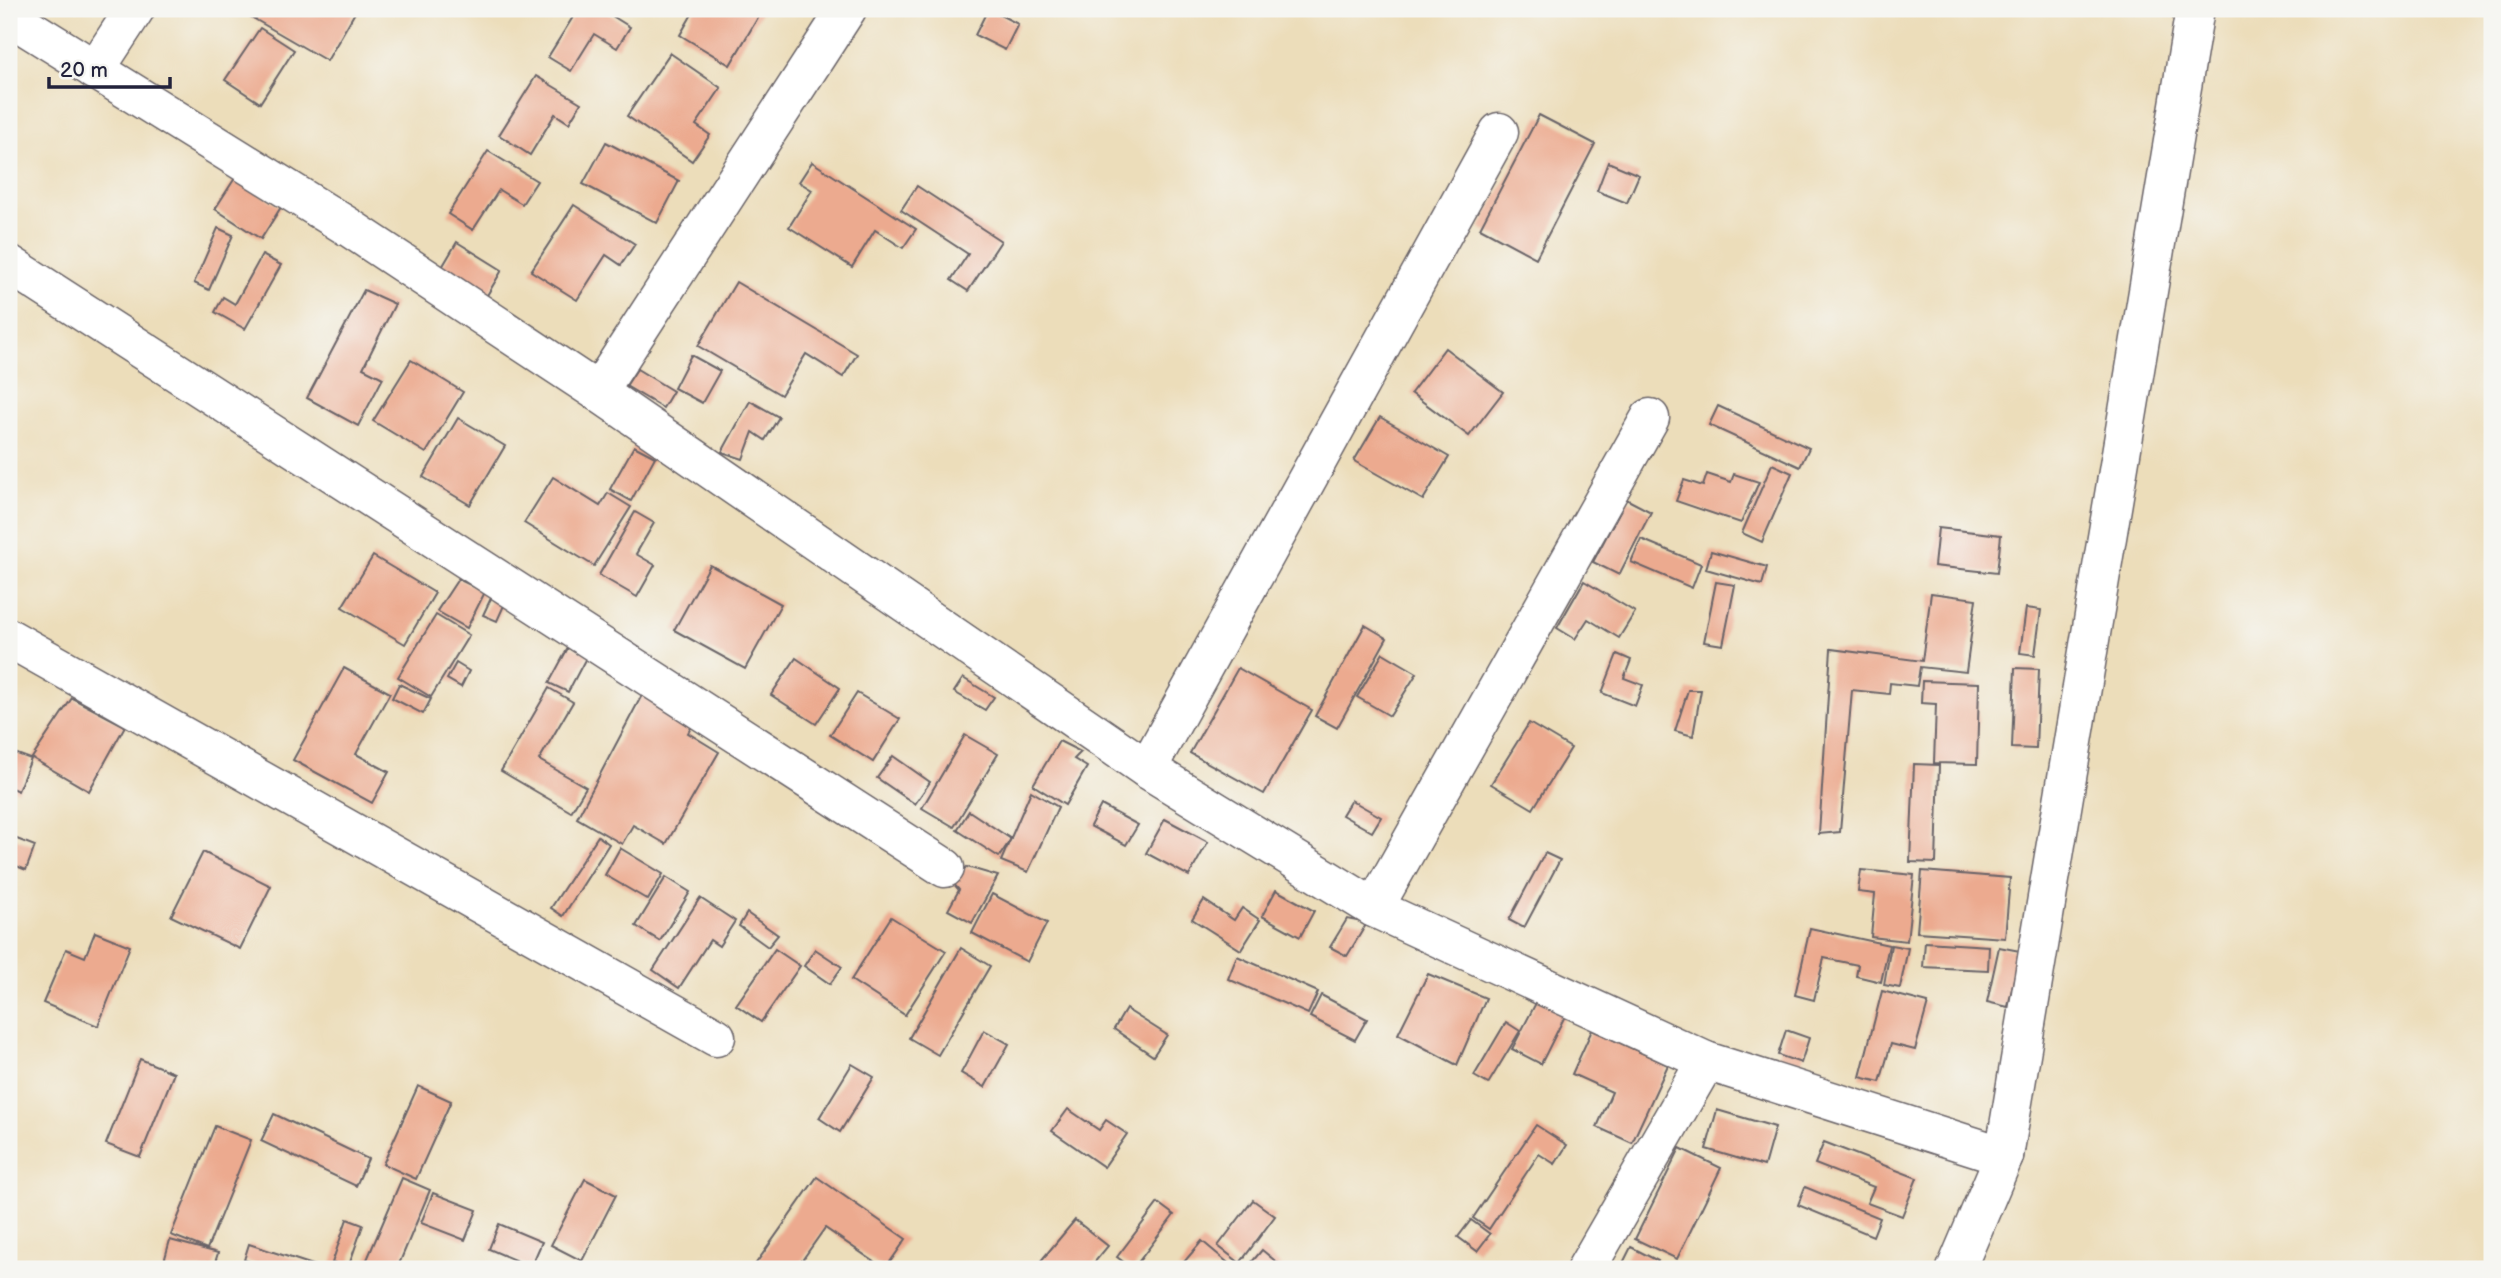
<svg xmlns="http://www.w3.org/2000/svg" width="2501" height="1278" viewBox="0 0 2501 1278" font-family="'Balsamiq Sans',sans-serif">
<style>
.building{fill:#ecaa8f}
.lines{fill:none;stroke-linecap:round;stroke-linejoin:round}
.minor-casing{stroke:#696367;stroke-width:41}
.minor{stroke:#fff;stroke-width:38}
</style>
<rect width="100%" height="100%" fill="#f6f6f2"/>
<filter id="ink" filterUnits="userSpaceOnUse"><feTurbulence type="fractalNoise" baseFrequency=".0143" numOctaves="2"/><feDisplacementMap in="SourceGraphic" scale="14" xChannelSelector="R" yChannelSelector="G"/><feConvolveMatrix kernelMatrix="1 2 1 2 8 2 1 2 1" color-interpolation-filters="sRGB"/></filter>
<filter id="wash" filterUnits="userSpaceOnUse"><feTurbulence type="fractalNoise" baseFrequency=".00686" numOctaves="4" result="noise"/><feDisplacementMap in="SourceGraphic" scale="28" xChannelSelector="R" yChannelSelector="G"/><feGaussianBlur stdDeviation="1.57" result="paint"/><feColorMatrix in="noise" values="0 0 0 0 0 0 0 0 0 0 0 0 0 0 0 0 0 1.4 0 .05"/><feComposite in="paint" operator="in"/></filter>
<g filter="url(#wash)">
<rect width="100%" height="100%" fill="#ecddba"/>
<g id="blocks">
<!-- building -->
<g class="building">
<polygon points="256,9 357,9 327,61 251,17"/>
<polygon points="578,9 601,9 630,27 617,48 594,34 571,71 548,57"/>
<polygon points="695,9 763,9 730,65 680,35"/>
<polygon points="988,9 1018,24 1005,50 975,35"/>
<polygon points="260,28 294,50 260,103 225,80"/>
<polygon points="670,53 721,88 696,125 710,135 692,161 627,116"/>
<polygon points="536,76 581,103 569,123 555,114 530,155 499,135"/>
<polygon points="1539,115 1595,144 1536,258 1480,228"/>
<polygon points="606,142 679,181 657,223 583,184"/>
<polygon points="488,151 537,181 522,204 499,190 473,230 448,214"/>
<polygon points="812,162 916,229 903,248 875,230 852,267 789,227 812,190 799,182"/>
<polygon points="1608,162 1639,175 1627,203 1597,191"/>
<polygon points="235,178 281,207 261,239 215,209"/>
<polygon points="917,186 1001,241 968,291 951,280 968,254 901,210"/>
<polygon points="574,205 635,244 621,265 606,255 577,300 531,271"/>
<polygon points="218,228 233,235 209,290 194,283"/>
<polygon points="457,242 502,270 486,297 441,269"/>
<polygon points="262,255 281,265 245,329 215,312 223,297 235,304"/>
<polygon points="736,282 857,354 843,377 806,354 781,395 698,346"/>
<polygon points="364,290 395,304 363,368 383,378 358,426 307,398"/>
<polygon points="1445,348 1503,392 1469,436 1411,393"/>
<polygon points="691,355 720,371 702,403 674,388"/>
<polygon points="411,360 463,392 426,453 373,421"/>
<polygon points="637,369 673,391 663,408 626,386"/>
<polygon points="750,401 779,417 765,440 753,432 743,459 722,452"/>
<polygon points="1718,406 1809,448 1800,467 1709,425"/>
<polygon points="1380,417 1449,457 1423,500 1354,461"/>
<polygon points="458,418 505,446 470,505 423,477"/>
<polygon points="634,446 655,457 631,501 610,489"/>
<polygon points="1772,464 1792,473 1762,542 1742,533"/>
<polygon points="1707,474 1731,482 1734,474 1759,482 1741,523 1676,501 1684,480 1703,486"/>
<polygon points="553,477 600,506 608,493 631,507 594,566 524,523"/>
<polygon points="1626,499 1651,512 1619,575 1593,562"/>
<polygon points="635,512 654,523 636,554 655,565 637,597 599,575"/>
<polygon points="1938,528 2001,535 1997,573 1934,566"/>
<polygon points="1641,539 1701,564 1692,588 1631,562"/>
<polygon points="1711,551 1767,567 1762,585 1706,569"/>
<polygon points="373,556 435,593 405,644 342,607"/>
<polygon points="710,565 781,604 745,669 674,630"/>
<polygon points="458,579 485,592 467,628 437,611"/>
<polygon points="1584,581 1635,612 1619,638 1588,619 1575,639 1557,628"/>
<polygon points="1716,582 1735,585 1723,645 1704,642"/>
<polygon points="1931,593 1976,599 1966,672 1920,667 1917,686 1890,683 1889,694 1852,690 1840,832 1819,834 1831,649 1922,661"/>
<polygon points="493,594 506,601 497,621 483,615"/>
<polygon points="2026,608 2041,610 2035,655 2020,653"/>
<polygon points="436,615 469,635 431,697 398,677"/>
<polygon points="1365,625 1387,638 1337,728 1315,716"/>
<polygon points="569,646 588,654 568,692 549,683"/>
<polygon points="1383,653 1417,673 1390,716 1357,697"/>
<polygon points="1617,654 1631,660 1624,678 1643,685 1635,706 1602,693"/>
<polygon points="796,658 840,688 816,724 771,695"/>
<polygon points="456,663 469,671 461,687 447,679"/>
<polygon points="344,668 390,693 356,754 389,772 372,803 293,760"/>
<polygon points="1238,668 1312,710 1264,794 1190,753"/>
<polygon points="2015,668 2039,669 2036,749 2012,748"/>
<polygon points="963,678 994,697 985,710 954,692"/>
<polygon points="1922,681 1979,683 1977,764 1934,763 1936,704 1921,703"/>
<polygon points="399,684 431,699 423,714 392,698"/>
<polygon points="549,688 573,702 539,760 586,787 571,812 501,771"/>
<polygon points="1688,690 1701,690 1693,736 1675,731"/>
<polygon points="643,693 696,719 688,733 719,752 666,844 633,825 622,844 577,818"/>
<polygon points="857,693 900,719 873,762 830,735"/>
<polygon points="72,698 125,726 89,791 32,758"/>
<polygon points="1529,723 1571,748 1533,809 1491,784"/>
<polygon points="965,735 998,754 954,827 922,808"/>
<polygon points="1059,741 1081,752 1074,759 1087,767 1065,805 1033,785"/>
<polygon points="9,751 31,759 18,791 9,787"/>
<polygon points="893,756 930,782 915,804 877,778"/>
<polygon points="1914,764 1939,765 1936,863 1910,862"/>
<polygon points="1031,791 1058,807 1028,872 1001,861"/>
<polygon points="1351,800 1381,817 1372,832 1342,815"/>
<polygon points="1101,805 1138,825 1126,845 1090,826"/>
<polygon points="969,811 1011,839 999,857 957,830"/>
<polygon points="1165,819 1208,842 1189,876 1146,853"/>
<polygon points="9,836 35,846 26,870 9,863"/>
<polygon points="598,836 609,844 563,916 551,908"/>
<polygon points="620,848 663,874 648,900 605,875"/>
<polygon points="203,852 271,886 240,949 171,916"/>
<polygon points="1545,853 1560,860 1524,928 1509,920"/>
<polygon points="967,867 998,876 972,923 948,910 959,890 952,882"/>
<polygon points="1861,870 1914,875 1907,941 1871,937 1875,894 1858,892"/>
<polygon points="1922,871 2010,878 2005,938 1917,932"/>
<polygon points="666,877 690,892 660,941 636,926"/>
<polygon points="1276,890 1314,911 1300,937 1262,916"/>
<polygon points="992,894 1047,923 1027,962 972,933"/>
<polygon points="700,898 735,921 719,946 710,940 679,988 653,970"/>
<polygon points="1204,900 1234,920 1242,908 1260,920 1241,950 1192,919"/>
<polygon points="747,913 778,935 768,947 739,926"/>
<polygon points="891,917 946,951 905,1015 851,980"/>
<polygon points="1347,919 1367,923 1347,956 1330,947"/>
<polygon points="1810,928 1889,945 1881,982 1856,976 1858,965 1824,958 1814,1000 1795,995"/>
<polygon points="95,932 130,946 98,1026 43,1003 66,949 85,957"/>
<polygon points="1925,942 1989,946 1988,970 1923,967"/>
<polygon points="1891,945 1908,948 1900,988 1884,985"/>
<polygon points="1999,947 2020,951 2008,1007 1987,1002"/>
<polygon points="961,948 990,966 938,1055 909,1038"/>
<polygon points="775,949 800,966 761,1022 736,1005"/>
<polygon points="815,949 842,967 830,984 804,966"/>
<polygon points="1237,956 1318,992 1308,1014 1228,979"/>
<polygon points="1428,974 1486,998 1457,1065 1398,1034"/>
<polygon points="1882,991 1928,1003 1915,1050 1891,1044 1880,1082 1860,1077"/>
<polygon points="1321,995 1367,1019 1355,1040 1310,1017"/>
<polygon points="1538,999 1566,1014 1541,1064 1512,1049"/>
<polygon points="1126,1009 1167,1035 1153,1056 1114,1029"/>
<polygon points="1506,1022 1520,1031 1488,1084 1474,1076"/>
<polygon points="984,1030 1009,1044 985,1087 961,1073"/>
<polygon points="1592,1030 1668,1065 1632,1143 1597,1127 1612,1092 1572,1074"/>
<polygon points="1786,1030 1809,1038 1801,1063 1778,1055"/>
<polygon points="140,1059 174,1073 140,1157 106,1144"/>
<polygon points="852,1064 874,1077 840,1132 819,1118"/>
<polygon points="418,1086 451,1101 416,1179 383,1164"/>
<polygon points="1068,1109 1099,1130 1106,1120 1127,1134 1104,1167 1052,1131"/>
<polygon points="1717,1110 1775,1127 1764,1166 1706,1149"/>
<polygon points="274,1114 368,1159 356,1186 261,1141"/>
<polygon points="1536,1125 1567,1145 1555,1164 1539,1154 1489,1229 1473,1218"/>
<polygon points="215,1126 251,1140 207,1249 171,1235"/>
<polygon points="1824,1142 1917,1178 1902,1216 1867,1203 1874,1187 1815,1164"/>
<polygon points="1680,1148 1721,1168 1677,1259 1635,1239"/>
<polygon points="817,1177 906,1239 885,1269 825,1228 796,1269 752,1269"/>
<polygon points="402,1178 430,1190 397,1269 384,1269 366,1262"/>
<polygon points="585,1179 616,1195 582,1261 551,1245"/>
<polygon points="1805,1187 1880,1218 1873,1236 1798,1205"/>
<polygon points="433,1193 477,1210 465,1240 421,1223"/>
<polygon points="1253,1200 1275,1216 1240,1263 1218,1246"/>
<polygon points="1158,1203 1174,1215 1133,1269 1117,1257"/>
<polygon points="347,1219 363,1225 348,1268 332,1263"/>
<polygon points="1075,1220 1108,1246 1089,1269 1037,1269 1035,1268"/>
<polygon points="1471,1220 1490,1234 1477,1251 1458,1237"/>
<polygon points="499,1224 542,1242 531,1267 489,1249"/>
<polygon points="170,1240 218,1253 213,1269 162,1269"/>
<polygon points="1202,1241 1233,1267 1231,1269 1178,1269"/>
<polygon points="249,1244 325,1269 272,1269 244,1260"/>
<polygon points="1631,1247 1658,1261 1654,1269 1620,1269"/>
<polygon points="1262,1250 1285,1269 1246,1269"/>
</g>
</g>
</g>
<g filter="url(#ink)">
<use href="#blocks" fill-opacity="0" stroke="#696367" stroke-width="2"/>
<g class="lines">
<!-- minor casing -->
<g class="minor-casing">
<g id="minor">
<polyline points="9,16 350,228 598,392 1147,769 1374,908 1706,1061 2004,1156"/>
<polyline points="95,70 135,9"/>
<polyline points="9,264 945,868"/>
<polyline points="598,392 847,9"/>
<polyline points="9,638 716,1037"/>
<polyline points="1147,769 1499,132"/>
<polyline points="1374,908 1650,418"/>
<polyline points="1586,1269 1706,1061"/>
<polyline points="1956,1269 2004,1156 2195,9"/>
</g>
</g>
<!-- minor -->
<use href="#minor" class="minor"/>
</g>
</g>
<!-- margin -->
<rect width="2501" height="1278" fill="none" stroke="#f6f6f2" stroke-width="35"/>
<!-- scale -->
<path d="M49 77v10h121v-10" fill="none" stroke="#22223b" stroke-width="3.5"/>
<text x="60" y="77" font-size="21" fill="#22223b" stroke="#f6f6f2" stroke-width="5" paint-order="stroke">20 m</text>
</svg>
